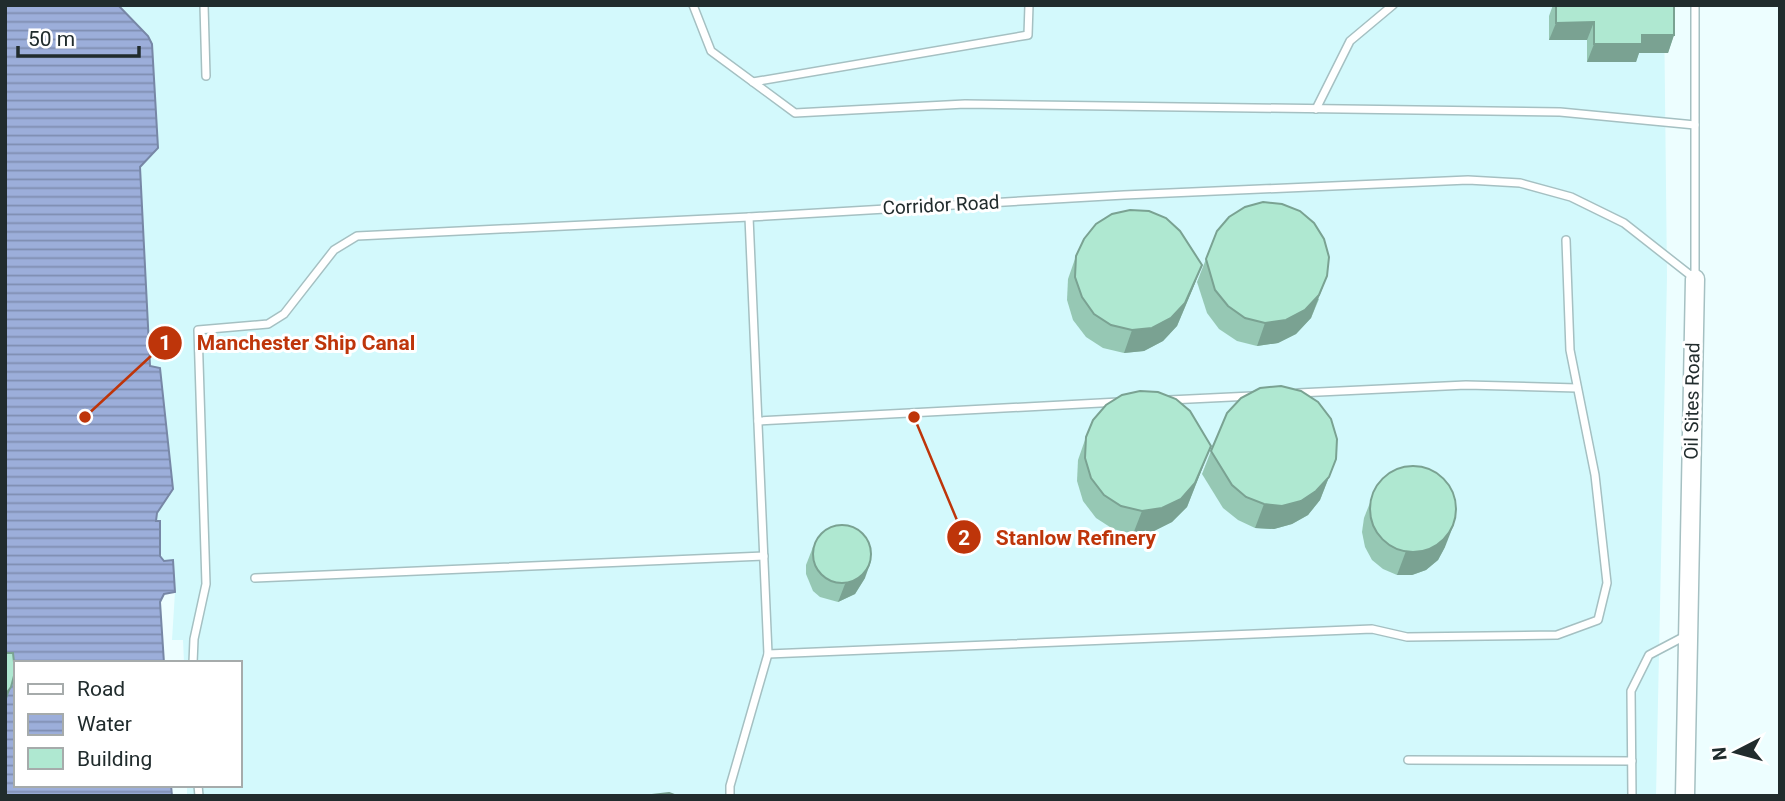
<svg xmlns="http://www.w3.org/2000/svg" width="1785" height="801" viewBox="0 0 1785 801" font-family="Roboto,sans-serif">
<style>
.built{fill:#d3f9fc}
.water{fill:url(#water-rules);stroke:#7787a6;stroke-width:2}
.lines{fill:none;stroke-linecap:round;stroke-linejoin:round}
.service-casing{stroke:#a5c0c2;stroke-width:10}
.tertiary-casing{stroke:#a5c0c2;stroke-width:21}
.service{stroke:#fff;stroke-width:7}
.tertiary{stroke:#fff;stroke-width:18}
.wall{fill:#96c8b4}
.shaded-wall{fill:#7aa292}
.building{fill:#afe8d1;stroke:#7aa292;stroke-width:2}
.labels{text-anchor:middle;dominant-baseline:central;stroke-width:6;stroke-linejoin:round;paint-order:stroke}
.street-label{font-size:19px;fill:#212c2d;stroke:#fff}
.leader{fill:none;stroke:#be350a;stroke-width:2.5}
.callout-dot{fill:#be350a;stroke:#fff;stroke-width:2.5}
.mark-label{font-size:21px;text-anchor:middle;font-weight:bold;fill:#fff}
.callout-label{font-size:21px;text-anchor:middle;font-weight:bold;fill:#be350a;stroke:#fff;stroke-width:6;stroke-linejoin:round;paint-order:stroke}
</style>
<defs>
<pattern id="water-rules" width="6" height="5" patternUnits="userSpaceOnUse" patternTransform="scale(1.75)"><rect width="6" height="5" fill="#9caeda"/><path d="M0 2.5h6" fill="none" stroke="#7f8eb1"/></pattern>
</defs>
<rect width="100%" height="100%" fill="#edfeff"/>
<!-- built -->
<polygon class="built" points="118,5 1664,5 1667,277 1656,796 187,796 187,785 240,785 240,663 184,663 183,640 172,640 175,592 173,560 164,561 160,556 159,521 156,522 156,513 170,496 150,366 140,167 158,148 155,106"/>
<!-- water -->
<polygon class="water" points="5,5 118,5 148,36 152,44 158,148 140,167 150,366 160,368 173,489 157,513 156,521 160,521 160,556 164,561 173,560 175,592 164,594 160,602 164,663 16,663 16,785 171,785 172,796 5,796"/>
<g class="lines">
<!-- service casing -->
<g class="service-casing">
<g id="service">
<polyline points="204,5 206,76"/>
<polyline points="693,5 711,51 795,113 965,104 1560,112 1695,125"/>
<polyline points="753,82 1028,35 1029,5"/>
<polyline points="1316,109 1350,41 1393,5"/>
<polyline points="1695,278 1695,5"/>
<polyline points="1298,393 1466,385 1577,388"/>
<polyline points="1169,400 1252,396"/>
<polyline points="758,421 1119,402"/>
<polyline points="255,578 764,556"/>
<polyline points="768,654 1372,629 1407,637 1557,635 1598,620 1607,583 1595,475 1570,350 1566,240"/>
<polyline points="193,663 194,639 206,584 198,330 268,324 284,314 334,250 357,236 749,217 1124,195 1468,180 1520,183 1571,197 1624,223 1694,278"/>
<polyline points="1408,760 1632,761"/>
<polyline points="198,785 199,796"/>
<polyline points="730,796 730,786 768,654 749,217"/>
<polyline points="1632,796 1631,691 1649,655 1687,635"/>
</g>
</g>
<!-- tertiary casing -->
<g class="tertiary-casing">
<polyline id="tertiary" points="1685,796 1695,279"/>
</g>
<!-- service -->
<use href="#service" class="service"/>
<!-- tertiary -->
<use href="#tertiary" class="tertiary"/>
</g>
<!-- wall -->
<g class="wall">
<polygon points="1553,5 1674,5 1674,35 1668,53 1639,53 1636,62 1587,62 1587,40 1549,40 1549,16"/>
<polygon points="1076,256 1202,265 1193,288 1177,326 1163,341 1144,351 1124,353 1103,348 1086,337 1073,320 1067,300 1068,279"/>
<polygon points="1206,259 1319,299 1311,318 1296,334 1278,343 1257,346 1237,341 1219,329 1207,313 1197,282"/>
<polygon points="1086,437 1211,446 1187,507 1172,522 1154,531 1133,534 1113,529 1096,518 1083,501 1077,481 1078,460"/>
<polygon points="1211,451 1336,459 1320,500 1308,515 1292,524 1274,529 1255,528 1238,520 1223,508 1202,474"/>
<polygon points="1373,495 1445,547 1438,560 1426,570 1412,575 1397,575 1383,569 1372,560 1365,547 1362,532 1364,518"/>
<polygon points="813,547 865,578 855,594 838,602 820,597 813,591 806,574 806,565"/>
</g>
<!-- shaded-wall -->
<g class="shaded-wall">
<polygon points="1594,22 1587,40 1549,40 1556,23"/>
<polygon points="1642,35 1674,35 1668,53 1639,53 1636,62 1587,62 1594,44"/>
<polygon points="1202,265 1193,288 1177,326 1163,341 1144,351 1124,353 1132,330"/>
<polygon points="1327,276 1311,318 1296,334 1278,343 1257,346 1265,323"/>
<polygon points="1211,446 1187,507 1172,522 1154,531 1133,534 1142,511"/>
<polygon points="1336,459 1320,500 1308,515 1292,524 1274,529 1255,528 1264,504"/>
<polygon points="1454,524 1445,547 1438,560 1426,570 1412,575 1397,575 1406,551"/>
<polygon points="871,561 865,578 855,594 838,602 845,584"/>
<polygon points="11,687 5,704 5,695"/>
</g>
<!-- building -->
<g class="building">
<polygon points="1556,5 1674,5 1674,35 1642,35 1642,44 1594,44 1594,22 1556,23"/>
<polygon points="1263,202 1282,204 1300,211 1314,223 1324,239 1329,257 1327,276 1319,295 1305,310 1286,320 1265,323 1245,318 1228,306 1215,290 1206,259 1217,231 1229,217 1245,207"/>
<polygon points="1130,210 1149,211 1166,218 1180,231 1202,265 1185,303 1171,318 1152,328 1132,330 1111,325 1094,314 1082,297 1075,277 1076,256 1084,239 1096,224 1112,214"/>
<polygon points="1281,386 1301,391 1318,402 1331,419 1337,439 1336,459 1329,477 1316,491 1301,501 1282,506 1264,504 1246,497 1232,485 1211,451 1227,413 1241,398 1260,388"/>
<polygon points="1140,391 1158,392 1176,399 1190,411 1211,446 1195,483 1181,499 1162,508 1142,511 1121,506 1104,495 1091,478 1085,458 1086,437 1093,420 1106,405 1122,395"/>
<circle cx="1413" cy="509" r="43"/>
<circle cx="842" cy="554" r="29"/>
<polygon points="5,653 13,653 15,672 11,687 5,695"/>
<polygon points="669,793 677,796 650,796 652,795"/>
</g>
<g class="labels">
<!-- street labels -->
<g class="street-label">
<text transform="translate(941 205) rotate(-3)">Corridor Road</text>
<text transform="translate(1692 401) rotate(-89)">Oil Sites Road</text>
</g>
</g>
<!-- callouts -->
<path class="leader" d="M85 417L165 343M914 417L964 537"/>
<g class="callout-dot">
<circle cx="85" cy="417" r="7"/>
<circle cx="914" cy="417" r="7"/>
<circle cx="165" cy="343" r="18"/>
<circle cx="964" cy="537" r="18"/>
</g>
<g class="mark-label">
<text x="165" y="350">1</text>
<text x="964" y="545">2</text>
</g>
<g class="callout-label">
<text x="306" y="350">Manchester Ship Canal</text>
<text x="1076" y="545">Stanlow Refinery</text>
</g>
<!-- border -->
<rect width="1785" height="801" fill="none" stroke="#212c2d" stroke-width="14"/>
<!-- legend -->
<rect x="14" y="661" width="228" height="126" fill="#ffffff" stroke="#a6abab" stroke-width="2"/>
<rect x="28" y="684" width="35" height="10" fill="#ffffff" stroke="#a6abab" stroke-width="2"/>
<text x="77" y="696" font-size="21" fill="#212c2d">Road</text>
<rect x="28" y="714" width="35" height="21" fill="url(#water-rules)" stroke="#a6abab" stroke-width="2"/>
<text x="77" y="731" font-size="21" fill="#212c2d">Water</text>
<rect x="28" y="748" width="35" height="21" fill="#afe8d1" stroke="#a6abab" stroke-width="2"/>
<text x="77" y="766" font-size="21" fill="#212c2d">Building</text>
<!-- north arrow -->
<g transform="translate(1736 752) rotate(264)" stroke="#ffffff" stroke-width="5" paint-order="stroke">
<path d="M0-5L12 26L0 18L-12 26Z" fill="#212c2d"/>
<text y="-10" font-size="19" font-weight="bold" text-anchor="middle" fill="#212c2d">N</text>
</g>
<!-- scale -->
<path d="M18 46v10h121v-10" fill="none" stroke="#212c2d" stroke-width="3.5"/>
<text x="28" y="46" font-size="21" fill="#212c2d" stroke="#ffffff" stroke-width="5" paint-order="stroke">50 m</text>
</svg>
